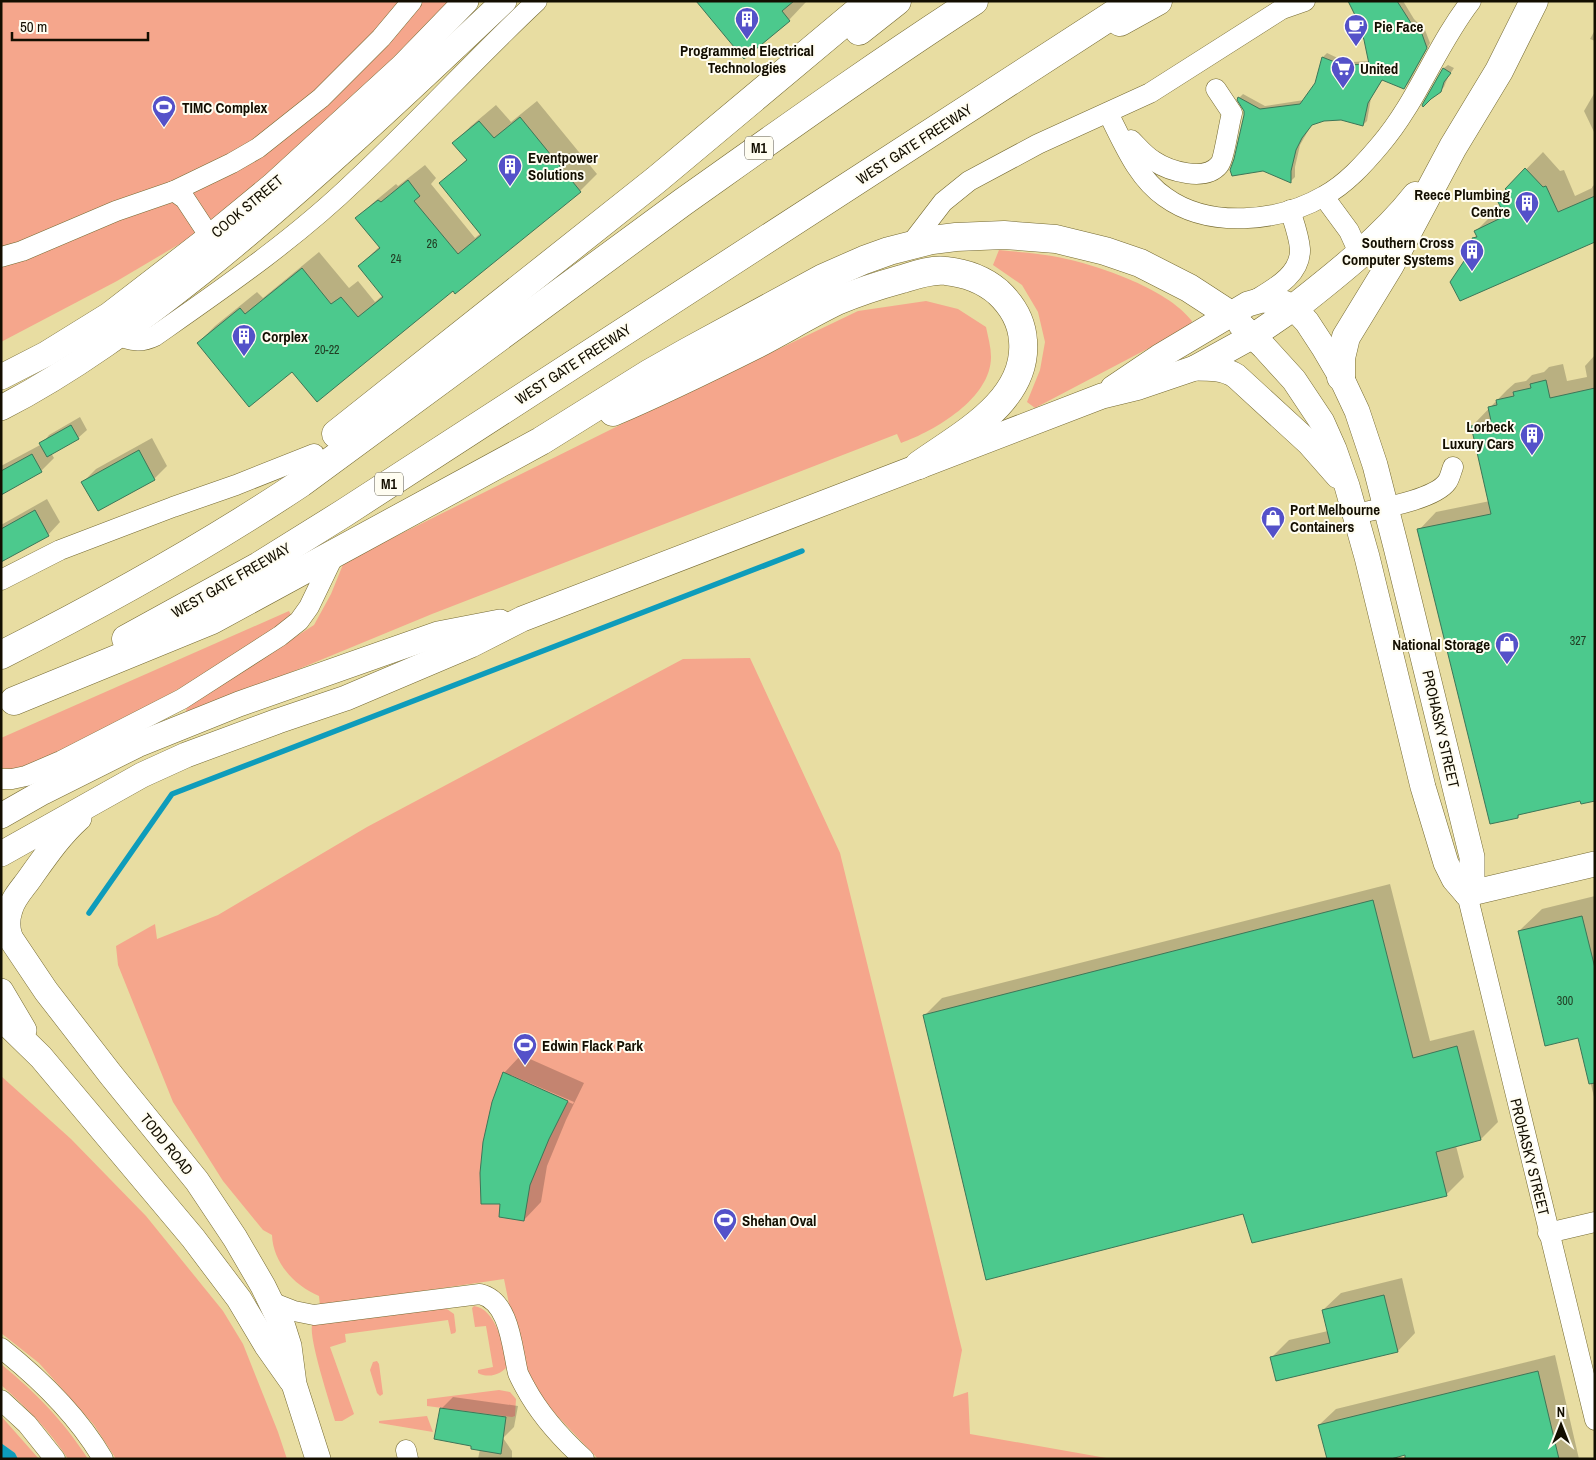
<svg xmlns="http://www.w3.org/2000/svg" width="1596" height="1460" viewBox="0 0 1596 1460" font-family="'Archivo Narrow',sans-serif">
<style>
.green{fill:#f5a68c}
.water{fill:#0e9cbb}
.shadow{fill:#0003;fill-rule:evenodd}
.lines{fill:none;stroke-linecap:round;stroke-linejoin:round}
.stream{stroke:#0e9cbb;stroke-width:5.5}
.building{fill:#4cc98d;stroke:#3d7658}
.minor-casing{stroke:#746931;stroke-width:21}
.major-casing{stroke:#746931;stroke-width:26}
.highway-casing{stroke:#746931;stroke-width:29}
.minor{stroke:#fff;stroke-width:20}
.major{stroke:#fff;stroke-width:25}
.highway{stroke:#fff;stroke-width:28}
.labels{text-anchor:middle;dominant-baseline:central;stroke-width:4;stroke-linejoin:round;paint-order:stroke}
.number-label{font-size:12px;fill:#213d23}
.shield{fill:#fffdf1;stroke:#5a5648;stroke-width:1}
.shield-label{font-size:14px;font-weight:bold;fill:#130e00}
.poi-label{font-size:15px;font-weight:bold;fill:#130e00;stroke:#fffdf1;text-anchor:start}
.street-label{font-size:15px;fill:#130e00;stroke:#fffdf1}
</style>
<rect width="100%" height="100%" fill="#e8dda2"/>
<!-- green -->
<g class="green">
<polygon points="1,1 455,1 383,81 188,239 117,281 1,342"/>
<path d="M999,250C1017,252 1035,253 1052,256C1093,263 1167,288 1192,321L1189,327L1035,408L1027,402L1040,370L1045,342L1038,312L1022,285L993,265Z"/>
<path d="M926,301L958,309L986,327C988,337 991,347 991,357C991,398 935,431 901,443L897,434L432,614L185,716L188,702L239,673L314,625L331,594L344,562L632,419L858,311Z"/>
<path d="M289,611L291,615C265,639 233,657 203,675C143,710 81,742 17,770L1,768V738Z"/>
<path d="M750,658L840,853L962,1350L953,1397L968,1392L970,1434L1112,1459H598L547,1405L520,1358L504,1279L320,1306L319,1296C295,1286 273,1263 272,1235L263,1230L223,1181L173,1102L118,965L116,946L155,924L157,939L218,915L367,827L683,659Z"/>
<polygon points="1,1076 71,1139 146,1216 223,1311 243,1344 278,1432 287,1459 116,1459 94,1425 39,1363 1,1333"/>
<path d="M474,1306C496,1309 503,1345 509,1364C503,1374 489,1379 478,1373V1370L493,1367L486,1326L475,1327L472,1308Z"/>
<path d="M444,1307L454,1314L456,1331L455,1333L451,1334L448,1320L345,1334L346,1342L330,1347L354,1414L342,1421H335C330,1403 309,1340 312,1325Z"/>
<polygon points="377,1361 379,1364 383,1394 380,1396 377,1393 370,1370 373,1362"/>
<path d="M1,1364C36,1393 63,1420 88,1459H68C50,1431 26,1407 1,1385Z"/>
<polygon points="499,1390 510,1392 516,1399 515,1416 512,1417 427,1406 427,1399"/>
<polygon points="1,1416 39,1459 18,1459 15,1453 1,1443"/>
<polygon points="427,1416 433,1432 379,1423 379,1421"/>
</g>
<!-- water -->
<polygon class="water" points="1,1443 15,1453 18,1459 1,1459"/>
<!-- shadow -->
<g class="shadow">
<polygon points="698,1 805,1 806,2 789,20"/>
<polygon points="1348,1 1403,1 1414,19 1425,30 1430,43 1408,84 1404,87 1383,79 1371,98 1367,121 1363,125 1341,119 1324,120 1312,124 1300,145 1295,167 1295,177 1291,181 1245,116 1245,110 1239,98 1243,94 1265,106 1304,100 1316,84 1323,57 1327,53 1344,61 1352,62 1370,61 1365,39"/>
<polygon points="1595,30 1595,41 1590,39"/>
<polygon points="1448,65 1454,68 1448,77 1444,87 1423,106 1444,68"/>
<polygon points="1595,92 1595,134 1584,111"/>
<polygon points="537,101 597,174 580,191 455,292 453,289 292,370 198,343 215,326 257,292 263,298 319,252 349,288 358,281 375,302 383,295 359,266 380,246 357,218 374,202 396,184 398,186 425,165 436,178 431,184 475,238 481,233 441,183 467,159 454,143 471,126 496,105 511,122"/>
<polygon points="1543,152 1560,171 1564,170 1575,196 1592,188 1592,187 1595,184 1595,238 1465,262 1478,249 1473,239 1477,235 1476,231 1493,214 1503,209 1510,192 1507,189"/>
<polygon points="1595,355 1595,799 1581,799 1521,813 1518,817 1419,530 1436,512 1490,501 1472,426 1507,390 1515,383 1526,381 1532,375 1544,372 1549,367 1563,364 1567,381 1587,377 1585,366"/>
<polygon points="80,417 87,430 78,438 51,453 54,458 41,471 1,493 1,466 42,444 49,435"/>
<polygon points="152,438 167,466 154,479 98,510 83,482 96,469"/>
<polygon points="47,499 60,522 48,535 1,560 1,525"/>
<polygon points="1390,884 1430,1041 1474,1030 1498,1122 1481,1139 1456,1146 1464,1177 1446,1195 1244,1213 925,1015 942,998"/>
<polygon points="1595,896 1595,1101 1579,1036 1519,931 1542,909"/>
<path d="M521,1055L584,1083L566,1120L547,1166L541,1202L524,1220L504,1073ZM511,1075L574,1102L573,1104L511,1077Z"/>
<polygon points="1402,1278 1415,1333 1398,1351 1272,1357 1289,1340 1328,1331 1323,1310 1341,1293"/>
<polygon points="1555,1355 1579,1459 1407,1459 1406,1454 1319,1425 1336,1409"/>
<polygon points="453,1397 518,1406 514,1427 503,1438 512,1451 512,1459 478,1459 480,1449 472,1445 441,1409"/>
</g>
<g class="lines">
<!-- stream -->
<polyline class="stream" points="89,913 172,794 802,551"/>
</g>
<!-- building -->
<g class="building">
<polygon points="696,1 794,1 782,11 790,21 744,59"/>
<polygon points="1348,1 1397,1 1411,23 1422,34 1427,48 1404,89 1382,80 1368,103 1363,126 1341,120 1324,121 1312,125 1302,138 1296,150 1291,171 1291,183 1263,171 1232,176 1230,170 1234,159 1244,115 1244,111 1237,100 1238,97 1260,109 1300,104 1315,83 1322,57 1340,64 1348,65 1369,64 1364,40 1359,23"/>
<polygon points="1443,68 1451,73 1444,82 1441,92 1431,99 1423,107 1422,105"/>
<polygon points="520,117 581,192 455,294 453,291 317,402 292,372 249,407 197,343 240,308 245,314 302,268 331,304 341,297 358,317 383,297 358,266 380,248 355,218 378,200 381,202 408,180 420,196 414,201 458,254 481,235 439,183 467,160 452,143 479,121 494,138"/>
<polygon points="1525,168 1543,187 1546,186 1558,212 1595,196 1595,242 1460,301 1450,282 1464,261 1479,254 1472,238 1477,237 1474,231 1505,216 1498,202 1509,192 1505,189"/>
<polygon points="1546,380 1550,398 1595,388 1595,801 1581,804 1580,801 1518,815 1518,818 1490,824 1417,529 1491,514 1471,426 1491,421 1488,407 1497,405 1496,400 1514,396 1513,392 1531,388 1530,384"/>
<polygon points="71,425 79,439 47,457 39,443"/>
<polygon points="139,450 155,480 98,511 81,482"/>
<polygon points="32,454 42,472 1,495 1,471"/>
<polygon points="35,510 49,536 1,562 1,529"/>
<polygon points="1373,900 1413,1058 1457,1046 1481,1140 1436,1152 1447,1196 1252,1243 1243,1214 986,1280 923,1015"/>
<polygon points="1582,916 1595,968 1595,1083 1589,1084 1578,1038 1545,1046 1518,931"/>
<polygon points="503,1072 568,1101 549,1139 530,1185 524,1221 499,1217 500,1204 481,1204 480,1173 483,1142 492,1102"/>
<polygon points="1384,1295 1398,1352 1276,1381 1270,1357 1330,1343 1322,1310"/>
<polygon points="1538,1371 1559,1459 1405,1459 1405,1455 1391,1459 1327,1459 1318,1425"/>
<polygon points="440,1408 506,1417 501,1454 471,1449 471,1446 434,1439"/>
</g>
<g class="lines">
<!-- minor casing -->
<g class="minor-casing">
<g id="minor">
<path d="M1108,113C1123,142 1137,178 1165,197C1209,229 1279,222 1324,196C1346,184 1364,164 1380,145C1417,102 1436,46 1471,1"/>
<path d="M1131,140C1138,147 1145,156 1154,161C1169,171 1205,182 1219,165C1224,160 1229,123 1232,113L1216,89"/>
<polyline points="174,191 185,199 210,237"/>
<polyline points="1324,197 1349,231 1359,253"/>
<polyline points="910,245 943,202 969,181 1038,144 1150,93 1282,9 1305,1"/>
<polyline points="1,257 22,251 116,211 174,191 232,163 258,148 321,98 381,38 412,1"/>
<path d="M1252,302C1271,290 1301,276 1300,249C1299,236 1294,223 1290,210"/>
<path d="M117,335C131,341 141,343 155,336C225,287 295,239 356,180C418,122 475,59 537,1"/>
<path d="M1355,514C1377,509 1434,500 1447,482C1450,478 1451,472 1453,467"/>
<polyline points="1,580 60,550 173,507 236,485 314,454"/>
<polyline points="1,779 12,779 26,776 61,761 182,699 280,636 299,621 309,607 335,553"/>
<polyline points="1467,894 1595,1420"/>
<polyline points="1548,1233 1595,1222"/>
<path d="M271,1302L294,1311L314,1315L480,1294C510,1301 512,1348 518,1373C520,1378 523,1383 525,1387C540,1415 561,1438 584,1459"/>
<path d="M1,1348C40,1379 78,1416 103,1459"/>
<polyline points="1,1400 27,1424 55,1459"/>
<polyline points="406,1450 408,1459"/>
</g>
</g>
<!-- major casing -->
<g class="major-casing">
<g id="major">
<polyline points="1241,325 1264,347 1294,380 1322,422 1334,449 1347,486 1367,557 1423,787 1446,863 1454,879 1467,894"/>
<path d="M1195,368C1210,368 1224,368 1236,376L1309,443L1338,476"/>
<polyline points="1,377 46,354 109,315 210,237 272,186 403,66 466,1"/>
<polyline points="1113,388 1159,357 1248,304 1262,300 1274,301 1284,303 1294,308 1307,322 1324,348 1341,377 1357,411 1375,465 1396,547 1472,857 1472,878 1467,894"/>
<path d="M1,408C73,371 139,322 202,272C307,187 406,94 504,1"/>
<polyline points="1,816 43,792 137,745 239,704 438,634 500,622"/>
<polyline points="1,854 142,775 186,755 278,721 346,698 471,645 522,619 1102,396 1139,387 1195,368 1253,336 1294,308"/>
<polyline points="1467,894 1595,864"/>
<polyline points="1,924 46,991 111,1075 197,1181 235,1238 263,1286 283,1327 289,1346 294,1384 318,1459"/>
<path d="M10,937C7,928 7,919 10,910C13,898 23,888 30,878C45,857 59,836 79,818"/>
<polyline points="1,991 24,1030"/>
<polyline points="1,1018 41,1057 193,1238 239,1299 267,1346 291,1380"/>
</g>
</g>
<!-- highway casing -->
<g class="highway-casing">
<g id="highway">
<polyline points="1120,22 1158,1"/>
<polyline points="859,31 897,1"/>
<path d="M1294,308C1336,275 1383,238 1416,196"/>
<polyline points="1341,377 1341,358 1346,337 1390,265 1453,147 1499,71 1534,1"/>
<path d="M613,412C662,391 709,368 757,344C784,330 810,314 837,301C858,292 880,285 902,279C915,275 932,269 946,271C965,273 984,280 998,292C1012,305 1022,322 1023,341C1028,401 961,435 919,465"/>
<polyline points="336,434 656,180 870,1"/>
<polyline points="126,639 259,566 344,513 1134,1"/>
<path d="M1,655C104,603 205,547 301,483C428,389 555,295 683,202C779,134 875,65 974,1"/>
<polyline points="14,701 212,620 541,441 650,373 687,352 823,278 864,260 889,251 932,240 956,237 1004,235 1056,239 1105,251 1140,263 1189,288 1229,314"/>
</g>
</g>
<!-- minor -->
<use href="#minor" class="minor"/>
<!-- major -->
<use href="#major" class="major"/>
<!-- highway -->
<use href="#highway" class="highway"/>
</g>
<!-- icons -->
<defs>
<g id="building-pin" transform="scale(1.25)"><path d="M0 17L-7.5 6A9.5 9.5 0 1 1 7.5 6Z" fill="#5451c9" stroke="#fffdf1"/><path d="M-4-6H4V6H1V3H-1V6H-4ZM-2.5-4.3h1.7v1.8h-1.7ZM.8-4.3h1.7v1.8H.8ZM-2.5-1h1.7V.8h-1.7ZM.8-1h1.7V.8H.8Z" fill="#fff"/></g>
<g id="cafe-pin" transform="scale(1.25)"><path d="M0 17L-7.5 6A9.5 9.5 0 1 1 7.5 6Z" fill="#5451c9" stroke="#fffdf1"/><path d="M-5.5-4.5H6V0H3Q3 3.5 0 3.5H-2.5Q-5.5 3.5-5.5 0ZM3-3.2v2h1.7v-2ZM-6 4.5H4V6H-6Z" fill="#fff"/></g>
<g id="supermarket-pin" transform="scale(1.25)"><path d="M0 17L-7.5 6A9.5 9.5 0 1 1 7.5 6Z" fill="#5451c9" stroke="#fffdf1"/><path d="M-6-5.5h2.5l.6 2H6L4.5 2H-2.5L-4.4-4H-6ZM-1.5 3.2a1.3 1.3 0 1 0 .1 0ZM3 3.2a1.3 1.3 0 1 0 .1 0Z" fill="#fff"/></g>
<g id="stadium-pin" transform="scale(1.25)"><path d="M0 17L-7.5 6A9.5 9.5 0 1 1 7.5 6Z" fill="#5451c9" stroke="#fffdf1"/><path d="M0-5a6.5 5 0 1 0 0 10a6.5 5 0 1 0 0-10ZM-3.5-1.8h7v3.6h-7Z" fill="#fff"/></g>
<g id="shop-pin" transform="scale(1.25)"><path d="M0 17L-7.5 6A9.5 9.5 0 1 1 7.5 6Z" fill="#5451c9" stroke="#fffdf1"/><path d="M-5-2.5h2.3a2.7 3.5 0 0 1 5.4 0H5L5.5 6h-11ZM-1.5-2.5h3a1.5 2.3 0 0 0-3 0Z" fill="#fff"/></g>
</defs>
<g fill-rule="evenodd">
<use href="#building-pin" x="747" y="19"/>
<use href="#cafe-pin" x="1356" y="26"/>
<use href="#supermarket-pin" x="1343" y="68"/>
<use href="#stadium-pin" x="164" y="107"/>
<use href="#building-pin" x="510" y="166"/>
<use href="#building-pin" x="1527" y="203"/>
<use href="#building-pin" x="1472" y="251"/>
<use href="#building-pin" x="244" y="336"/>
<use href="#building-pin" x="1532" y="435"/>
<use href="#shop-pin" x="1273" y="518"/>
<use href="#shop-pin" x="1507" y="644"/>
<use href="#stadium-pin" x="525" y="1045"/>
<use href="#stadium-pin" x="725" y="1220"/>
</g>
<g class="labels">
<!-- number labels -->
<g class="number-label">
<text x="432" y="244">26</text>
<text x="396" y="259">24</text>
<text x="327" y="350">20-22</text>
<text x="1578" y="641">327</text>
<text x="1565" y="1001">300</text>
</g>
<!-- shield labels -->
<g class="shield">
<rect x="745" y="136.5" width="28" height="23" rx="4"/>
<rect x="375" y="472.5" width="28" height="23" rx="4"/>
</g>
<g class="shield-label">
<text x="759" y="148">M1</text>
<text x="389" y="484">M1</text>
</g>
<!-- poi labels -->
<g class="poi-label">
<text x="1374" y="26">Pie Face</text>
<text x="747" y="50" text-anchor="middle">Programmed Electrical<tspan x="747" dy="17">Technologies</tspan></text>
<text x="1360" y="68">United</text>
<text x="182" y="107">TIMC Complex</text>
<text x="528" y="157">Eventpower<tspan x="528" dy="17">Solutions</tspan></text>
<text x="1510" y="194" text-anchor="end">Reece Plumbing<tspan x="1510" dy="17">Centre</tspan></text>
<text x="1454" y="242" text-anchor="end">Southern Cross<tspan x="1454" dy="17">Computer Systems</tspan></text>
<text x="262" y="336">Corplex</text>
<text x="1514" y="426" text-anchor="end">Lorbeck<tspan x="1514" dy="17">Luxury Cars</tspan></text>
<text x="1290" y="509">Port Melbourne<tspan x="1290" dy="17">Containers</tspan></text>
<text x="1490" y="644" text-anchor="end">National Storage</text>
<text x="542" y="1045">Edwin Flack Park</text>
<text x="742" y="1220">Shehan Oval</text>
</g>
<!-- street labels -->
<g class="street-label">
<text transform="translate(914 144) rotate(-33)">WEST GATE FREEWAY</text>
<text transform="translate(247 206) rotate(-40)">COOK STREET</text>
<text transform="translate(573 364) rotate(-33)">WEST GATE FREEWAY</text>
<text transform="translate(231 580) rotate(-30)">WEST GATE FREEWAY</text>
<text transform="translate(1441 729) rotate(77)">PROHASKY STREET</text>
<text transform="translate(167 1144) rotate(51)">TODD ROAD</text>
<text transform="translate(1530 1157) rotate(76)">PROHASKY STREET</text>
</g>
</g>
<!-- border -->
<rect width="1596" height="1460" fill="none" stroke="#130e00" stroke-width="5"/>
<!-- north arrow -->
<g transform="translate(1561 1425)" stroke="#fffdf1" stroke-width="4" paint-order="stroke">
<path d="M0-4L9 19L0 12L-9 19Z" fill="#130e00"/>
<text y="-8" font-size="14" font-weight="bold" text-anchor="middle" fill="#130e00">N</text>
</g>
<!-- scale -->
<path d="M12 32v8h136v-8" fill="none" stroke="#130e00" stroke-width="2.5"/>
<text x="20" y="32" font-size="15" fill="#130e00" stroke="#fffdf1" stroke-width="4" paint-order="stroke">50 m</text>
</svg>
